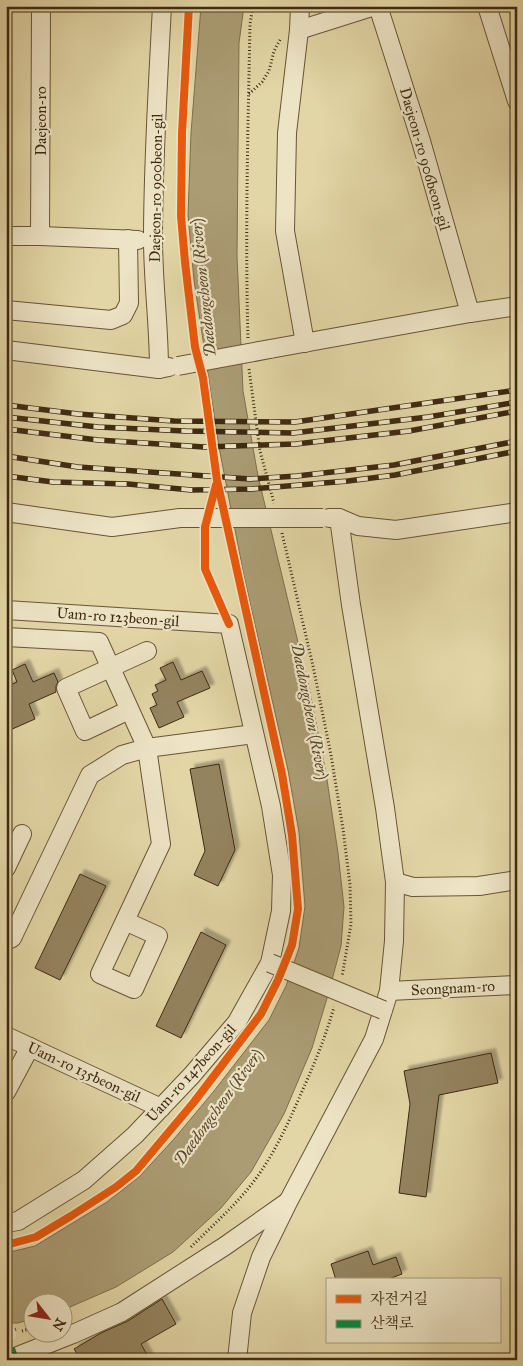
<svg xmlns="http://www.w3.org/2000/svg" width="523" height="1366" viewBox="0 0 523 1366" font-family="'IM FELL Great Primer','Noto Serif KR',serif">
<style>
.water{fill:#ab9c74;stroke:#7f6e4d}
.building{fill:#94835f;stroke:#3e2a12;filter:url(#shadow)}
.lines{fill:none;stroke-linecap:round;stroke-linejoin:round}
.minor-casing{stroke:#675537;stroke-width:20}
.path{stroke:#3e2a12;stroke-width:3;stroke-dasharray:1 2.5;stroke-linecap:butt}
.minor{stroke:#ede4c5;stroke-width:18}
.rail-casing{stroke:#3e2a12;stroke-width:5.5}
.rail{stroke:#ede4c5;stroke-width:4;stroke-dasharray:11;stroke-linecap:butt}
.minor-bridge-casing{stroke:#675537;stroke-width:20;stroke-linecap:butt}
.minor-bridge{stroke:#ede4c5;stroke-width:18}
.quiet{stroke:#00873e;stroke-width:6;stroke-dasharray:12 6;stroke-linecap:butt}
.cycleway-casing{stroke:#ede4c5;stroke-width:11}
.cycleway{stroke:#e8590c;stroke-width:8}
.labels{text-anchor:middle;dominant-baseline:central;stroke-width:4.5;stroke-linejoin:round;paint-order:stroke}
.street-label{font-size:15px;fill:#3e2a12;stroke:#ede4c5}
.water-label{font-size:16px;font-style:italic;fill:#59462a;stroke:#ede4c5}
</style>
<defs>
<filter id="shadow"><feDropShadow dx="4.5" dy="-4.5" stdDeviation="1" flood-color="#0004"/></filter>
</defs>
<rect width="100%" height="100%" fill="#e3d6a6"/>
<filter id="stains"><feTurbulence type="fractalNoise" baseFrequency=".004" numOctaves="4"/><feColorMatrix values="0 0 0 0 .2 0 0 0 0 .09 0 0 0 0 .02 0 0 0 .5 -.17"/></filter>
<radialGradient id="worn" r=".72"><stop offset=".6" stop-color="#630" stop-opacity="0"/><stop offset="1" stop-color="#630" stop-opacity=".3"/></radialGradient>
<!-- water -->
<polygon class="water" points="201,6 244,6 239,43 237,256 243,391 258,476 309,688 326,773 338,853 344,907 341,946 328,995 312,1048 284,1114 251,1172 221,1208 173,1252 116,1287 63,1310 62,1304 32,1304 32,1319 18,1323 6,1323 6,1253 35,1246 107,1202 139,1177 174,1139 214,1091 269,1020 286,986 299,948 305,906 299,832 288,770 244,576 219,447 194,280 188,215 191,133"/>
<!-- building -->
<g class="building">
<polygon points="173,662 181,680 202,671 210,688 177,702 184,717 159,728 150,708 157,705 152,694 158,691 155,685 166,680 160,668"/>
<polygon points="25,664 33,682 54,673 58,682 56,686 56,692 29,704 35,719 10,730 6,721 6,687 17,682 12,670"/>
<polygon points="219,764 235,850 218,886 194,875 205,851 190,769"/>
<polygon points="80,874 106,886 60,980 35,968"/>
<polygon points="201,932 226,945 181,1038 156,1026"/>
<polygon points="491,1053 498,1083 439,1095 426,1197 399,1193 410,1104 404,1071"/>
<polygon points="368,1251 373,1265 396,1257 402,1274 386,1280 336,1280 331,1264"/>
<polygon points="162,1299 176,1324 141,1344 150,1360 81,1360 74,1349 101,1333 128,1321"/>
</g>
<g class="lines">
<!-- minor casing -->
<g class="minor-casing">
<g id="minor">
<polyline points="300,6 299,30 287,133 285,231 305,343"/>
<polyline points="378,6 421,141 470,313"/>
<polyline points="487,6 517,101"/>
<polyline points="299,30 375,6"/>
<polyline points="6,236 40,236 138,240"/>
<polyline points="40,236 41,6"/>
<polyline points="6,310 111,320 123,315 129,303 128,239"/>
<polyline points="270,349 470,313 517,306"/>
<polyline points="6,350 159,369 169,367"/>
<path d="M159,369C159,326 153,282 153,239C153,161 158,84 162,6"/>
<polyline points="6,512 112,527 180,518"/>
<polyline points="329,518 339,518 358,526 396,530 517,512"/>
<polyline points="6,610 229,624 271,806 282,875 281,911 270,963 237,1022 192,1075 135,1135 84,1180 18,1221 6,1223"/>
<polyline points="6,637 99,642 147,748 161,844 100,974 134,989 158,936 125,921"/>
<polyline points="129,710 85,731 66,688 147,651"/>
<polyline points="6,868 22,834"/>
<polyline points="395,882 413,887 479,886 517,880"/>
<polyline points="6,941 12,938 90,775 122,755 147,748 254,734"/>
<polyline points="389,991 517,985"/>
<polyline points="6,1036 161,1108"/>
<polyline points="6,1092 30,1047"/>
<polyline points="6,1357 15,1357 73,1334 122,1312 225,1246 286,1203"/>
<polyline points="237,1360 242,1313 261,1257 288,1202 374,1039 389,991 394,941 395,882 385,808 351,605 339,518"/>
</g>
</g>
<!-- path -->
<g class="path">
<polyline points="249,94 262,82 269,71 274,51 281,38"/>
<path d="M248,338C245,233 248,128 250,24L253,6"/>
<polyline points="249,369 260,451 274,503"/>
<polyline points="282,533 313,666 331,755 343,829 350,885 351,924 342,977"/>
<path d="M191,1247C210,1228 230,1210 247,1190C272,1160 288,1124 303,1089C315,1063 326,1035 334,1007"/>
<polyline points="22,1331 32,1328"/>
</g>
<!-- minor -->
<use href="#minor" class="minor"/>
<!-- rail casing -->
<g class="rail-casing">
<g id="rail">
<polyline points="6,405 78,414 174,421 295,422 517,390"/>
<polyline points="6,417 98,427 185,431 293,433 428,417 517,402"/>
<polyline points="6,429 98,440 204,447 296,444 409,431 517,411"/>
<polyline points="6,456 78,467 250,479 297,476 394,465 517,441"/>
<polyline points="6,476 53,482 128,484 191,490 252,489 348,481 395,475 517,451"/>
</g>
</g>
<!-- rail -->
<use href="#rail" class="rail"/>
<!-- minor-bridge casing -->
<g class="minor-bridge-casing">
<g id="minor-bridge">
<polyline points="178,366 270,349"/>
<polyline points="180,518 323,518"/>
<polyline points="270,963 383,1010"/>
<polyline points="6,1331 7,1334"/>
</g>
</g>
<!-- minor-bridge -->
<use href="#minor-bridge" class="minor-bridge"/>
<!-- quiet -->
<polyline class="quiet" points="6,1331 15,1357"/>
<!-- cycleway casing -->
<g class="cycleway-casing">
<g id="cycleway">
<polyline points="216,485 205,527 205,569 229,624"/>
<polyline points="6,1245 36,1237 71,1216 116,1187 136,1171 194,1102 261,1014 278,980 292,945 298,909 292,835 282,774 217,480 203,378 195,347 185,262 181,216 182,133 189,6"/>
</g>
</g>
<!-- cycleway -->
<use href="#cycleway" class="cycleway"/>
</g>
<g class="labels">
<!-- street labels -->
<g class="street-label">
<text transform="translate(41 121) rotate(-90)">Daejeon-ro</text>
<text transform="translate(425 159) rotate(74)">Daejeon-ro 906beon-gil</text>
<text transform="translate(156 188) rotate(-89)">Daejeon-ro 900beon-gil</text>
<text transform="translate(118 617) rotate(4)">Uam-ro 123beon-gil</text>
<text transform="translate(453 988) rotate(-3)">Seongnam-ro</text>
<text transform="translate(84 1072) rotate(25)">Uam-ro 135beon-gil</text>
<text transform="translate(191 1073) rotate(-48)">Uam-ro 147beon-gil</text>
</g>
<!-- water labels -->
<g class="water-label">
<text transform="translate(203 288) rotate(-96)">Daedongcheon (River)</text>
<text transform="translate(310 711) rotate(79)">Daedongcheon (River)</text>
<text transform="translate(218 1107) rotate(-54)">Daedongcheon (River)</text>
</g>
</g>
<!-- margin -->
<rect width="523" height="1366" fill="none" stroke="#e3d6a6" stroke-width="25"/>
<rect x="8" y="8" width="508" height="1351" fill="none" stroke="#3e2a12" stroke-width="2.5"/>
<rect x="12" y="12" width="498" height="1341" fill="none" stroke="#3e2a12"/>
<!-- legend -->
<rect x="326" y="1278" width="175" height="65" fill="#ede4c5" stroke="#a79a7d"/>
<rect x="336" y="1295" width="25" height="8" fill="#e8590c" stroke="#a79a7d"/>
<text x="370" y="1304" font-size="15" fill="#3e2a12">자전거길</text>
<rect x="336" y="1320" width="25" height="8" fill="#00873e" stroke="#a79a7d"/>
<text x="370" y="1328" font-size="15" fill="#3e2a12">산책로</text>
<!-- north arrow -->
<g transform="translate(48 1318) rotate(121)"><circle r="24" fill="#ede4c5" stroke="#a79a7d"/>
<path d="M0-4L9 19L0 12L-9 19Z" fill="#8f2418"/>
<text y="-8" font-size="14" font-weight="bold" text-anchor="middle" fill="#3e2a12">N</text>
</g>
<rect width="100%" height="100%" filter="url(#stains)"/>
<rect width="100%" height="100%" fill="url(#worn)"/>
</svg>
